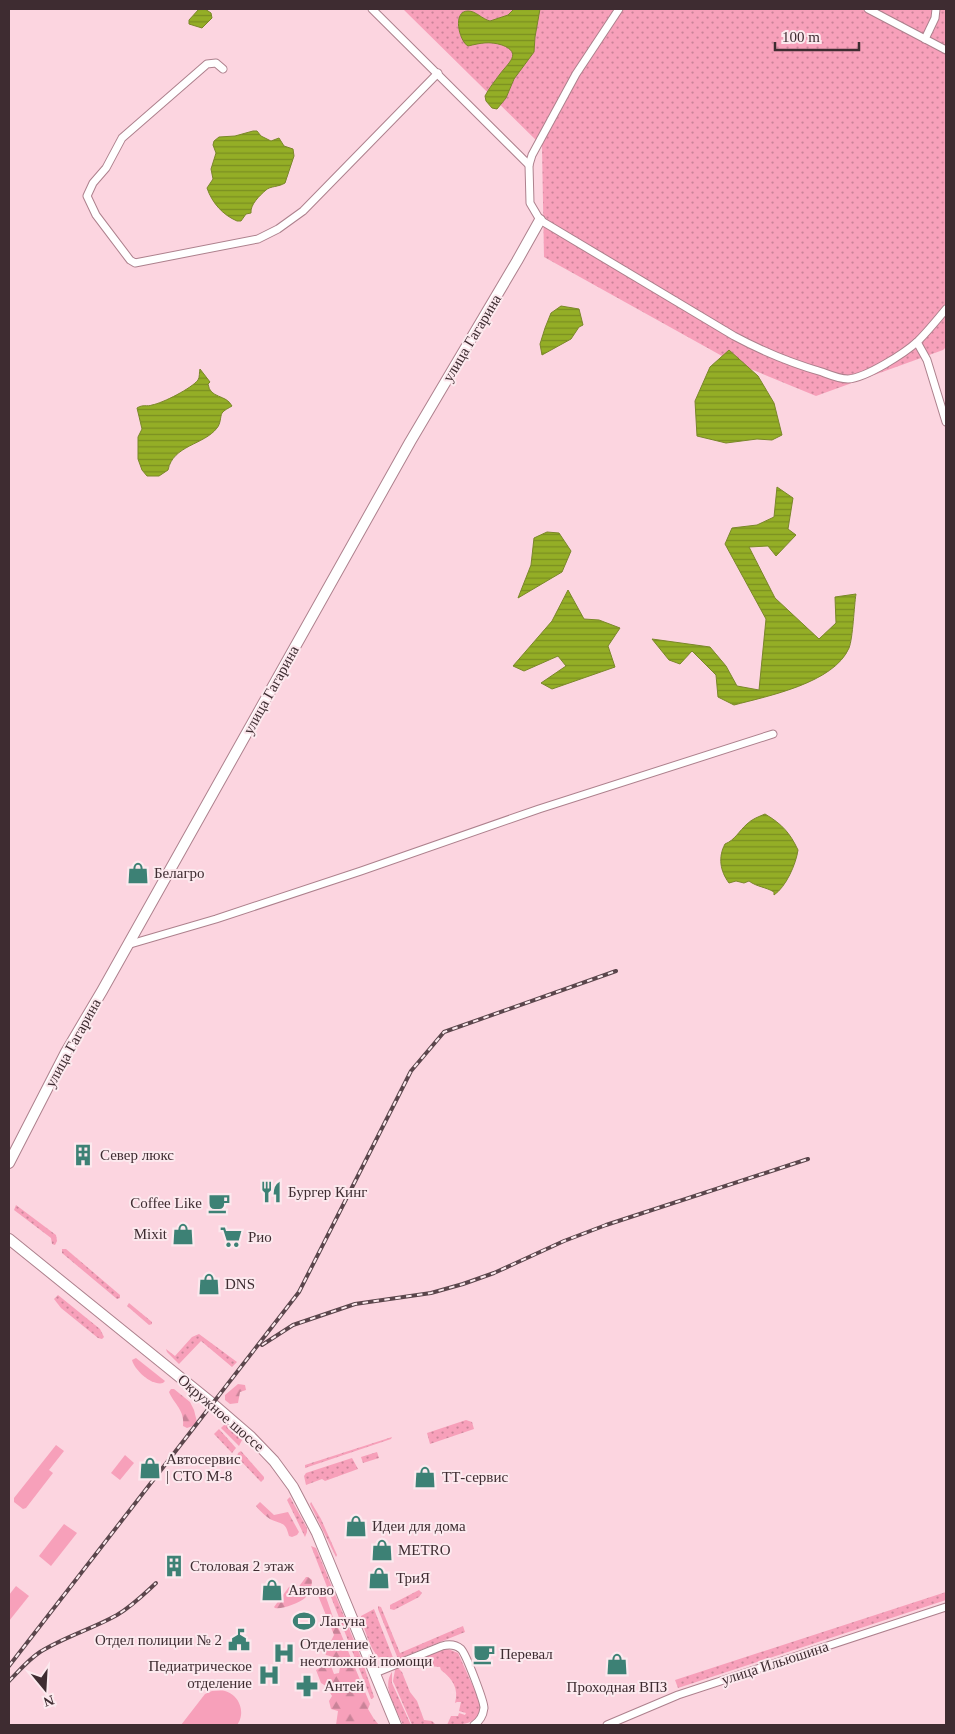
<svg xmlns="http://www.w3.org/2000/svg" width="955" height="1734" viewBox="0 0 955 1734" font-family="Georgia,serif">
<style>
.grass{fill:url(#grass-dots)}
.forest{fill:url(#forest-firs)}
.park{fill:#f7a0ba}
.water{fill:url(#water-rules);stroke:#7a8729}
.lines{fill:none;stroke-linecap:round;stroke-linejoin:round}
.street-casing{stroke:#ad818d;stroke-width:9}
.secondary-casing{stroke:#ad818d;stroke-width:12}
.primary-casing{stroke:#ad818d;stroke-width:12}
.street{stroke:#fff;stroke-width:7}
.secondary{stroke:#fff;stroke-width:10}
.primary{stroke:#fff;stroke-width:10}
.rail-casing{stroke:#5b464c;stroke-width:4}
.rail{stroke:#fce9ee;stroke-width:2;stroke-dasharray:5.5;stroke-linecap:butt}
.labels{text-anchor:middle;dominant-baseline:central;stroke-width:4;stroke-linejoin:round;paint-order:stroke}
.street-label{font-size:15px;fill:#3e2c31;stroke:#fce9ee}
.poi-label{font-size:15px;fill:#3e2c31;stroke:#fce9ee;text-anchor:start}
</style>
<defs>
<pattern id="grass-dots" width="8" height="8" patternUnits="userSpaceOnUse" patternTransform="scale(1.25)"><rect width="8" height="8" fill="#f7a0ba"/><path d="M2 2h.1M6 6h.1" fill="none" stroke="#c98398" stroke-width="1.8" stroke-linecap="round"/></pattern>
<pattern id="forest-firs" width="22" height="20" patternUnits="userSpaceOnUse" patternTransform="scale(1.25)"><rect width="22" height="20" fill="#f7a0ba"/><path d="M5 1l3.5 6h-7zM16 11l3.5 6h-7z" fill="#c98398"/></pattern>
<pattern id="water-rules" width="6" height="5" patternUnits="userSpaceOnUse" patternTransform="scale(1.25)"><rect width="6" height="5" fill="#94ae26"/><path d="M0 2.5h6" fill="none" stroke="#7a8e21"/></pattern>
</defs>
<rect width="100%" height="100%" fill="#fcd5e0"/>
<!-- grass -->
<g class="grass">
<polygon points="403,9 946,9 946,347 943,350 816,396 731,361 544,257 542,146"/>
<polygon points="16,1205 56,1235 57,1241 55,1245 52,1244 51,1238 14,1210"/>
<polygon points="62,1249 66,1249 120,1295 120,1298 117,1299 62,1253"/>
<polygon points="58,1295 100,1329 104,1337 102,1339 98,1338 61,1308 54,1299"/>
<polygon points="129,1303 152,1322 152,1324 149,1325 127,1306"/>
<polygon points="199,1334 237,1362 232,1367 201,1341 179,1364 167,1352 166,1349 175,1356 192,1337"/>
<polygon points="466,1420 472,1422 474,1429 430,1444 427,1433"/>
<path d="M224,1425C231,1425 238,1433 242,1440L239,1446L221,1428Z"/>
<polygon points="219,1429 236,1448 232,1453 214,1434"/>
<polygon points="392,1437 391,1439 305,1468 305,1465"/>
<polygon points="241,1451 264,1477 264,1479 261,1482 237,1457 238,1453"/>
<polygon points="377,1452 379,1458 363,1463 361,1457"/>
<polygon points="352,1458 358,1469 325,1481 322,1479 306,1485 304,1476 306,1473"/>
<polygon points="290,1497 307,1528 307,1532 305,1537 287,1500"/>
<polygon points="311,1502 321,1519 337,1555 336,1557 310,1504"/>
<polygon points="311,1546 316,1548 362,1660 374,1697 372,1699 371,1699"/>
<polygon points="419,1590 422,1593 419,1597 394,1610 390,1609 390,1605"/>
<polygon points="946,1592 946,1600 678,1688 675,1680"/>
<polygon points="378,1606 381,1607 400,1653 463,1626 465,1632 398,1659 378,1609"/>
<path d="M374,1609L394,1660C373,1667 367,1634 361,1619V1616Z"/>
<path d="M444,1649H448L458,1653L480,1702C482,1724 464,1725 447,1725L451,1716H458L459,1713L465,1715L466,1713L459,1711L461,1702H457L455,1703C459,1689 453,1679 441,1670L440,1667L407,1664Z"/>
<polygon points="398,1668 402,1672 410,1692 417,1701 424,1720 432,1721 436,1725 412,1725 393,1681 395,1670"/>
<path d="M392,1672V1683L411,1725H403C397,1710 381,1687 392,1672Z"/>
</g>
<!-- forest -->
<g class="forest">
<path d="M136,1358L165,1381L163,1383C152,1386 135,1371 132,1360Z"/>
<polygon points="238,1384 245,1385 246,1390 240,1392 238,1403 230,1404 225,1400 225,1395"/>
<path d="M171,1389H174L190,1402L194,1410L197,1422L193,1426L187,1428L183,1426C185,1410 174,1404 169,1392Z"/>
<path d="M260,1502L274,1515L288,1512L299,1532L297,1535L292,1537L289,1536C285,1522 284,1525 272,1520C266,1517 260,1511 256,1506Z"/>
<path d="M306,1577H308L312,1580C312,1586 310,1594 305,1598C299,1603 281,1610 275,1608L274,1607L289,1587L293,1586L297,1589Z"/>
<polygon points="321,1589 326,1597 336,1626 339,1629 370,1704 368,1709 374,1719 379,1725 336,1725 338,1711 331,1709 329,1701 332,1696 326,1686 321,1683 316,1670 327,1664 331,1666 334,1674 339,1673 340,1667 339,1664 341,1662 341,1659 326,1655 325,1653 334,1635 317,1593 317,1591"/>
</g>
<!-- park -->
<g class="park">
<polygon points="56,1445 64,1451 49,1470 53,1473 26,1508 23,1509 14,1502 14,1498"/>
<polygon points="125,1455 134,1463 120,1480 111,1473"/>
<polygon points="64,1524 77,1533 51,1566 39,1556"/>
<polygon points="16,1586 29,1596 9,1621 9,1595"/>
<path d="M212,1691C216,1691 221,1690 225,1691C240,1695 246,1714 237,1725H181L205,1694Z"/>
</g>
<!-- water -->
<g class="water">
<polygon points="199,9 205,9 211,13 212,18 202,28 189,24 189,20"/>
<path d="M514,9H540L535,37L534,52L514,79L506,98L497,109L492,108L486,101L485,96C489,88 495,81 500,74C508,63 523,53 502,45C489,41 481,43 468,46C459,41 452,11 468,11C476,11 482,19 490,21L508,15Z"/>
<path d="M253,131H257L261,136L271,141L279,138L284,146L293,149L294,156L285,183C279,187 270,186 266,190C259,196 250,205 251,213L246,214L241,221H237C223,215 212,203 207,188L213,179L211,169L216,153L213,145L214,141L219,137L235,136Z"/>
<polygon points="561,306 579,309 583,325 579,327 571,339 542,355 540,344 545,328 551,313"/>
<polygon points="729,350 758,376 774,403 782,435 772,440 757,439 726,443 697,436 695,401 710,367"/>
<path d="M200,369L210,382L208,384C210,399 226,394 232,406C229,408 224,410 222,413C220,417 221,423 217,428C204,445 173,445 168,470L159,476H147L142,470L138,459V437L142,429L137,408C143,404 147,407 152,405C163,403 192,388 198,380C200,377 199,372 200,369Z"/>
<path d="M777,487L793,498L788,529L796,535L776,556L768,546L749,547L775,598L819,639L836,623L835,597L856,594C854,606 853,638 849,648C834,683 768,696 734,705L718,697L716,675L692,651L680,664L669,660L652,639L710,647L726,666L737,686L759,690L766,619L725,544L732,528L757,525L774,517Z"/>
<polygon points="547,532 559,533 571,551 562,572 518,598 531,565 534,538"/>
<polygon points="568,590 584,619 599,620 620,628 608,646 615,667 552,689 541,683 566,666 558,656 524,671 513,666 552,621"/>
<path d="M765,814C782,824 790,833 798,850C796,864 786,887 774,895V892C766,887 757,887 749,881L744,883L736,881L729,883C720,871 718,857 725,844C735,840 739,831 747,824C752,819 758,817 765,814Z"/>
</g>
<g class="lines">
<!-- street casing -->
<g class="street-casing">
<g id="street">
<path d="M372,9L529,165L530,203L540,220L734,336C762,351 791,363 822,372C830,375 839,379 848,379C866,378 905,353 918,341C928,331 937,320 946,309"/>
<polyline points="868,9 946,50"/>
<polyline points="925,39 935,18 936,9"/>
<polyline points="223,69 216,63 207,64 122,138 106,168 93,183 87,196 96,215 130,260 135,263 258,239 278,229 303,211 438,73"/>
<polyline points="529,165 532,155 576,74 619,9"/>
<polyline points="917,342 927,360 946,422"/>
<polyline points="127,945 216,919 361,871 539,809 773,734"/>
<path d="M375,1673L442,1646C449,1644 455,1644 461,1649C466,1654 484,1701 484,1708C483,1716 480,1721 474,1725"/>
<polyline points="607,1725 678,1695 946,1607"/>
</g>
</g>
<!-- secondary casing -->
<g class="secondary-casing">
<polyline id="secondary" points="9,1163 66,1052 102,991 410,442 517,261 540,220"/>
</g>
<!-- primary casing -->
<g class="primary-casing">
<polyline id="primary" points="9,1239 213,1404 250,1436 274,1461 293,1487 317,1533 396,1725"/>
</g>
<!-- street -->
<use href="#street" class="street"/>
<!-- secondary -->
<use href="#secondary" class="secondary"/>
<!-- primary -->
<use href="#primary" class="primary"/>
<!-- rail casing -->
<g class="rail-casing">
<g id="rail">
<polyline points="262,1345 293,1325 355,1304 431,1293 463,1284 494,1273 564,1241 606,1225 808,1159"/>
<polyline points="9,1666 299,1292 411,1071 444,1032 616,971"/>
<path d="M9,1681C19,1671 28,1660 40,1652C64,1637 92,1629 117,1615C132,1606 143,1595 156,1583"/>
</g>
</g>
<!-- rail -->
<use href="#rail" class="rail"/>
</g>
<!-- icons -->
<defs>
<g id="shop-bare" transform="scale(1.725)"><path d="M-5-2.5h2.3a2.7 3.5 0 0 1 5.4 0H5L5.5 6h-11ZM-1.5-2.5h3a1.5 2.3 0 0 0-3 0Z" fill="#3d8175" stroke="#fce9ee" stroke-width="2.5" paint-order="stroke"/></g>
<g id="building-bare" transform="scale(1.725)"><path d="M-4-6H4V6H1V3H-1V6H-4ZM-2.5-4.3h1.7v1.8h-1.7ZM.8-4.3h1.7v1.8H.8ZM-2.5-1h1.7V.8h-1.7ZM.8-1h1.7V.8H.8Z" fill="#3d8175" stroke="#fce9ee" stroke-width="2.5" paint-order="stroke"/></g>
<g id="restaurant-bare" transform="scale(1.725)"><path d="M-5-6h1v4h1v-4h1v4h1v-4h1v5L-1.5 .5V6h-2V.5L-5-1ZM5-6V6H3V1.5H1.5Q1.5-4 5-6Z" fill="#3d8175" stroke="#fce9ee" stroke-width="2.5" paint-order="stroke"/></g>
<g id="cafe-bare" transform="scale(1.725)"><path d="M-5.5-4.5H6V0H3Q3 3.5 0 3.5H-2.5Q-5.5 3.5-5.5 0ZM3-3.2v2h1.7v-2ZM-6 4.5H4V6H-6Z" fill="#3d8175" stroke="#fce9ee" stroke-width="2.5" paint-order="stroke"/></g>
<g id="supermarket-bare" transform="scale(1.725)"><path d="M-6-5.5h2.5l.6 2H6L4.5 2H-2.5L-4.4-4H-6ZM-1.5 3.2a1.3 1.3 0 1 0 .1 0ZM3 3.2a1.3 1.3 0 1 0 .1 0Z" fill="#3d8175" stroke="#fce9ee" stroke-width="2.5" paint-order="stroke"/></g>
<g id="stadium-bare" transform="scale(1.725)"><path d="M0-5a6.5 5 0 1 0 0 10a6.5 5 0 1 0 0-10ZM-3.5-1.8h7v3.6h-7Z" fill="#3d8175" stroke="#fce9ee" stroke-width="2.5" paint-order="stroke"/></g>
<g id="civic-bare" transform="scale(1.725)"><path d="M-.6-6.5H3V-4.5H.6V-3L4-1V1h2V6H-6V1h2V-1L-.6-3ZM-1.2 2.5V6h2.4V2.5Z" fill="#3d8175" stroke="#fce9ee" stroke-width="2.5" paint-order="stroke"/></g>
<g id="hospital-bare" transform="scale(1.725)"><path d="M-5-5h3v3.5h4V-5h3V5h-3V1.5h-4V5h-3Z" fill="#3d8175" stroke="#fce9ee" stroke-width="2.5" paint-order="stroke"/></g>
<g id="pharmacy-bare" transform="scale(1.725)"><path d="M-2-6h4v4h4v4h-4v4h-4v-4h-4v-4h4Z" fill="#3d8175" stroke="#fce9ee" stroke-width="2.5" paint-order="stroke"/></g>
</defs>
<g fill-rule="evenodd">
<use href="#shop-bare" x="138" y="873"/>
<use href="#building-bare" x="83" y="1155"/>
<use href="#restaurant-bare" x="271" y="1192"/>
<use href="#cafe-bare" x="219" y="1203"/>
<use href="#shop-bare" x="183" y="1234"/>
<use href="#supermarket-bare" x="231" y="1237"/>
<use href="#shop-bare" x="209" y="1284"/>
<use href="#shop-bare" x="150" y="1468"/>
<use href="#shop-bare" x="425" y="1477"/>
<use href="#shop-bare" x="356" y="1526"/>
<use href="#shop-bare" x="382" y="1550"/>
<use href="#building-bare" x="174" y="1566"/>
<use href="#shop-bare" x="379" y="1578"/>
<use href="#shop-bare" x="272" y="1590"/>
<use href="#stadium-bare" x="304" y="1621"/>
<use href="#civic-bare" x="239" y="1640"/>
<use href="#hospital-bare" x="284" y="1653"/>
<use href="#cafe-bare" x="484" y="1654"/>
<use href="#shop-bare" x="617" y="1664"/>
<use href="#hospital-bare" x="269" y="1675"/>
<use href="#pharmacy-bare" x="307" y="1686"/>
</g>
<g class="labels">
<!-- street labels -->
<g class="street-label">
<text transform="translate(472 338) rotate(-59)">улица Гагарина</text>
<text transform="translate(271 690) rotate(-61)">улица Гагарина</text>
<text transform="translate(73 1043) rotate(-61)">улица Гагарина</text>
<text transform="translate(221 1413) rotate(41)">Окружное шоссе</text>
<text transform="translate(775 1663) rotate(-18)">улица Ильюшина</text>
</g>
<!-- poi labels -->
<g class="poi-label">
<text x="154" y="873">Белагро</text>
<text x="100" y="1155">Север люкс</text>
<text x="288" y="1192">Бургер Кинг</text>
<text x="202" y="1203" text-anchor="end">Coffee Like</text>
<text x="167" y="1234" text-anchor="end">Mixit</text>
<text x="248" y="1237">Рио</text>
<text x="225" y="1284">DNS</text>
<text x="166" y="1459">Автосервис<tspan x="166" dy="17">| СТО М-8</tspan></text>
<text x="442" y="1477">ТТ-сервис</text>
<text x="372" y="1526">Идеи для дома</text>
<text x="398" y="1550">METRO</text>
<text x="190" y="1566">Столовая 2 этаж</text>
<text x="396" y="1578">ТриЯ</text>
<text x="288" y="1590">Автово</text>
<text x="320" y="1621">Лагуна</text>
<text x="222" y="1640" text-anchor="end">Отдел полиции № 2</text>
<text x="300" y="1644">Отделение<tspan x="300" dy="17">неотложной помощи</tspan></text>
<text x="500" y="1654">Перевал</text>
<text x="252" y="1666" text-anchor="end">Педиатрическое<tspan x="252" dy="17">отделение</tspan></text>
<text x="324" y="1686">Антей</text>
<text x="617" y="1687" text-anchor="middle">Проходная ВПЗ</text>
</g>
</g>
<!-- border -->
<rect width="955" height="1734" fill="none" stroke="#3e2c31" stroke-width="20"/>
<!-- north arrow -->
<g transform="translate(45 1689) rotate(162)" stroke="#fce9ee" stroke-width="4" paint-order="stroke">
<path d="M0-4L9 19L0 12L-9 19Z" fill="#3e2c31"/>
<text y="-8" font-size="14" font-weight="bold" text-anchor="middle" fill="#3e2c31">N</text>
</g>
<!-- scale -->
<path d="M775 42v8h84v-8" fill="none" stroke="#3e2c31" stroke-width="2.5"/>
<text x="782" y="42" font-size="15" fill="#3e2c31" stroke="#fce9ee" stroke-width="4" paint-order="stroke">100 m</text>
</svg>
